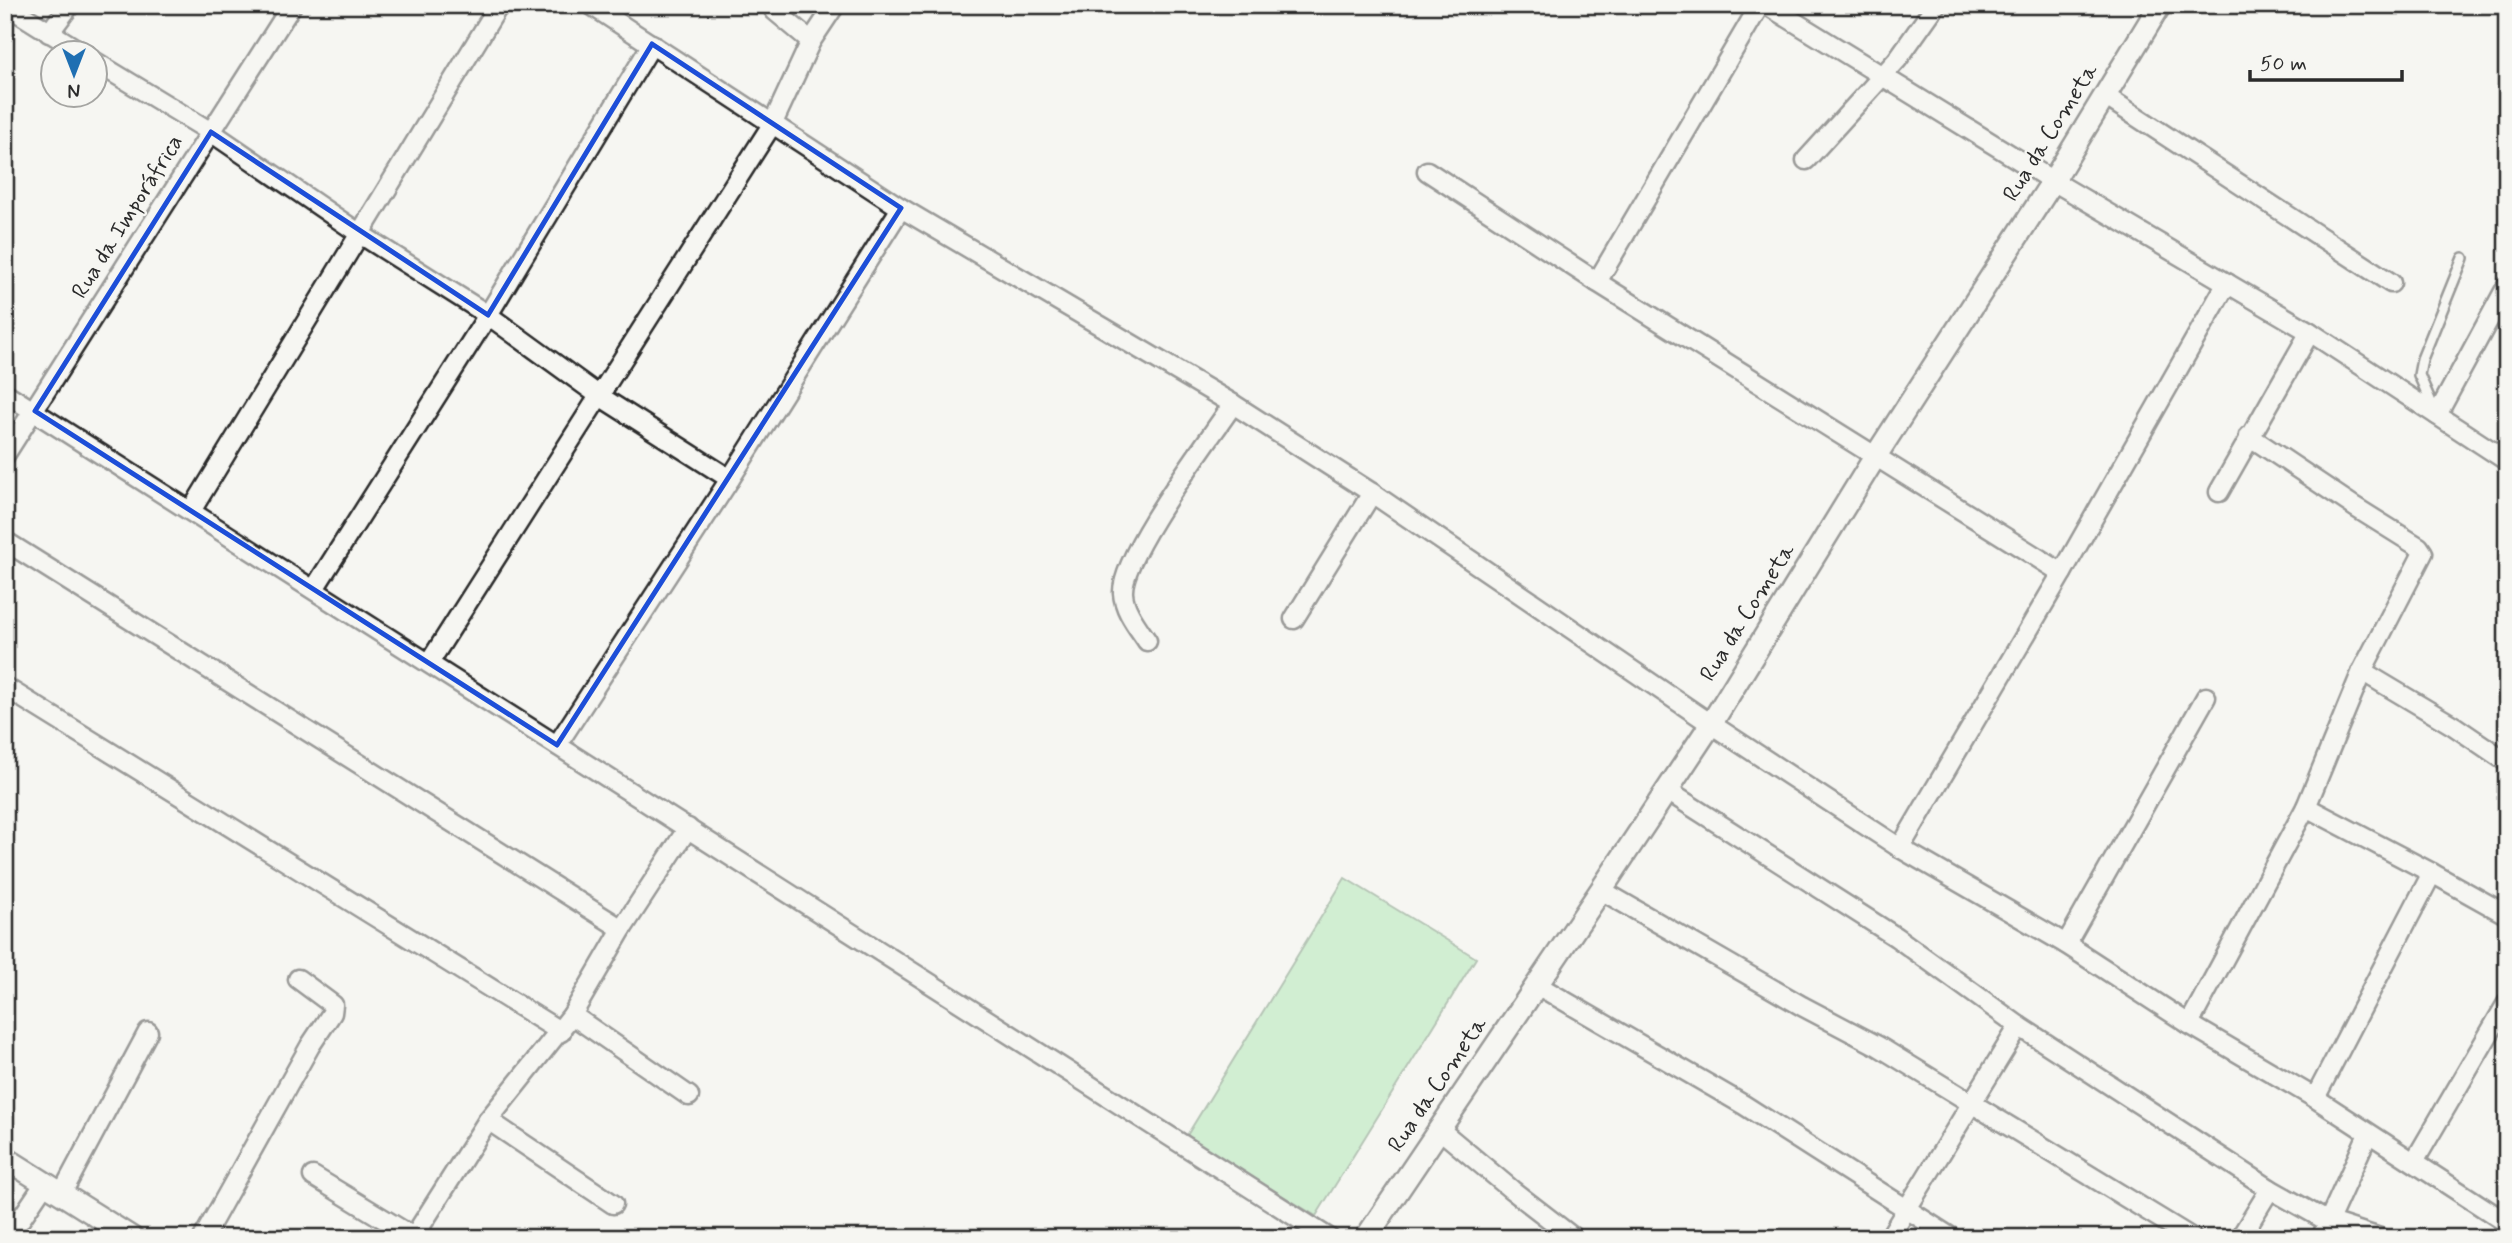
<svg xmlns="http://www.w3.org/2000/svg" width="2512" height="1243" viewBox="0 0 2512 1243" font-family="Mynerve,sans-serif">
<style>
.green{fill:#a5e4ac;stroke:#68886c;stroke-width:2}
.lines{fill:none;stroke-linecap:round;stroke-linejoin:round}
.service-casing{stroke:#2b2b2b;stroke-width:14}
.minor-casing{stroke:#2b2b2b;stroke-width:23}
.tertiary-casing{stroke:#2b2b2b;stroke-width:26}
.service{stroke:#f6f6f2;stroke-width:9}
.minor{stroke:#f6f6f2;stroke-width:18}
.tertiary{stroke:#f6f6f2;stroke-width:21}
.marked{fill:none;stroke:#1d4ed8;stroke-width:5;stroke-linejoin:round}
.labels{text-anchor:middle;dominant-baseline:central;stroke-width:5;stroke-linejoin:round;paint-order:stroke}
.street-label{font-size:23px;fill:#2b2b2b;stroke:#f6f6f2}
</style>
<rect width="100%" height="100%" fill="#f6f6f2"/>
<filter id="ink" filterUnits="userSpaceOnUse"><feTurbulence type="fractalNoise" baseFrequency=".0143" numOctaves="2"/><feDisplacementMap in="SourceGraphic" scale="14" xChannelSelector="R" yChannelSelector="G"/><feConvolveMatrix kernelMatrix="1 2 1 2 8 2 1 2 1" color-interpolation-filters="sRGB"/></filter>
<g filter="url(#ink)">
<!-- green -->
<polygon class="green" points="1345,878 1476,958 1316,1216 1186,1137"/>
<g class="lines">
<!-- service casing -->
<g class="service-casing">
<polyline id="service" points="2434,409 2419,375 2422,359 2463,258"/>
</g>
<!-- minor casing -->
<g class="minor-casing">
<g id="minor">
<polyline points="6,5 81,52"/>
<polyline points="591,5 901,208 1233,404 1372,493 1711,724 1900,848 2066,944 2189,1024 2315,1098 2507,1223"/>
<polyline points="771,5 775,11 811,41"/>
<polyline points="1767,5 2053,181 2310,332 2507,461"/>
<polyline points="49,33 70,5"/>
<polyline points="94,61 211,132 360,234 488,315 601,397 730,479"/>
<polyline points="2105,96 2391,283"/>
<polyline points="1806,160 1897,60 1936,5"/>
<polyline points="1427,171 1597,282 2062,573"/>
<polyline points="1597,282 1760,5"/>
<polyline points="5,393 1329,1238"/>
<polyline points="2437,415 2507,286"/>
<polyline points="5,455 292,5"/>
<polyline points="2219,492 2310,332"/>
<polyline points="191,511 499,5"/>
<polyline points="5,541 622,929"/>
<polyline points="314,589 488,315 652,44"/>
<polyline points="1294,619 1372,493"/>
<path d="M1147,641C1137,626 1124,610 1123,593C1121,555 1209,440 1233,404"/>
<polyline points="429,663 773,123 811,41 835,5"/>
<polyline points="2362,671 2454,726 2507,762"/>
<polyline points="5,687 561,1032"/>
<polyline points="557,745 730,479 901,208"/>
<polyline points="1666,790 1896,937 2019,1026 2270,1189 2327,1221 2380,1238"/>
<polyline points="2306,807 2432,873 2507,915"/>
<polyline points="1900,848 2062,573 2227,283"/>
<polyline points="1601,890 1802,1006 1878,1046 2192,1238"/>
<polyline points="2066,944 2206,697"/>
<polyline points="1537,985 1744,1105 1952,1238"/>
<polyline points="572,1015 689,1096"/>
<polyline points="2189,1024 2306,807 2362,671 2423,553 2419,547 2355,507 2249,436"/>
<polyline points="2315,1098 2432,873"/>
<polyline points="488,1120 613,1204"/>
<polyline points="1439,1129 1512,1190 1574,1238"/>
<polyline points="2414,1162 2507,1003"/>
<polyline points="313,1176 415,1238"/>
<polyline points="62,1193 148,1032"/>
<polyline points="8,1238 45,1183"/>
<polyline points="203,1238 310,1046 332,1013 333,1005 298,979"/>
<polyline points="413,1238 488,1120 572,1015 622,929 688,828"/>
<polyline points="1889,1238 2019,1026"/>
<polyline points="2240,1238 2270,1189"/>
<polyline points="2321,1238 2368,1134"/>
</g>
</g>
<!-- tertiary casing -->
<g class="tertiary-casing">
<g id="tertiary">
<polyline points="5,1158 132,1238"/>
<polyline points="1366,1238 1601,890 1711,724 1875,457 2053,181 2160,5"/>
</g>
</g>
<!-- service -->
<use href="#service" class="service"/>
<!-- minor -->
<use href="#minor" class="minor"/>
<!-- tertiary -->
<use href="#tertiary" class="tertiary"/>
</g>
</g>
<!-- marked area -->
<path d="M0 0H2512V1243H0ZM652,44L901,208L557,745L35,411L211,132L488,315Z" fill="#f6f6f2" fill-opacity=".55" fill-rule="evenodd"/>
<path class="marked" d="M652,44L901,208L557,745L35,411L211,132L488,315Z"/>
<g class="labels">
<!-- street labels -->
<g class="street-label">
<text transform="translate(2051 133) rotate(-58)">Rua da Cometa</text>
<text transform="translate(128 217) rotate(-58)">Rua da Imporáfrica</text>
<text transform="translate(1748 613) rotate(-58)">Rua da Cometa</text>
<text transform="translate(1438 1085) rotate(-56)">Rua da Cometa</text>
</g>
</g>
<!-- margin -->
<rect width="2512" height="1243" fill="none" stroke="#f6f6f2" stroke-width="28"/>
<rect x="14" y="14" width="2484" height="1215" fill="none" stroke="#2b2b2b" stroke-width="2.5" filter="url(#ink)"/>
<!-- north arrow -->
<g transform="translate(74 74) rotate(180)"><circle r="33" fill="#f6f6f2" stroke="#a5a5a2" stroke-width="2"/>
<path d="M0-5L12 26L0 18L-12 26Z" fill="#1f6fb2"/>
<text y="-10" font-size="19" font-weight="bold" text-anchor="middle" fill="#2b2b2b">N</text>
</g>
<!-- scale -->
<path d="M2250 70v10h152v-10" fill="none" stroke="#2b2b2b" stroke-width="3.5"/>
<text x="2260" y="70" font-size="21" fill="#2b2b2b" stroke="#f6f6f2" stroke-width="5" paint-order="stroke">50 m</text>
</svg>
